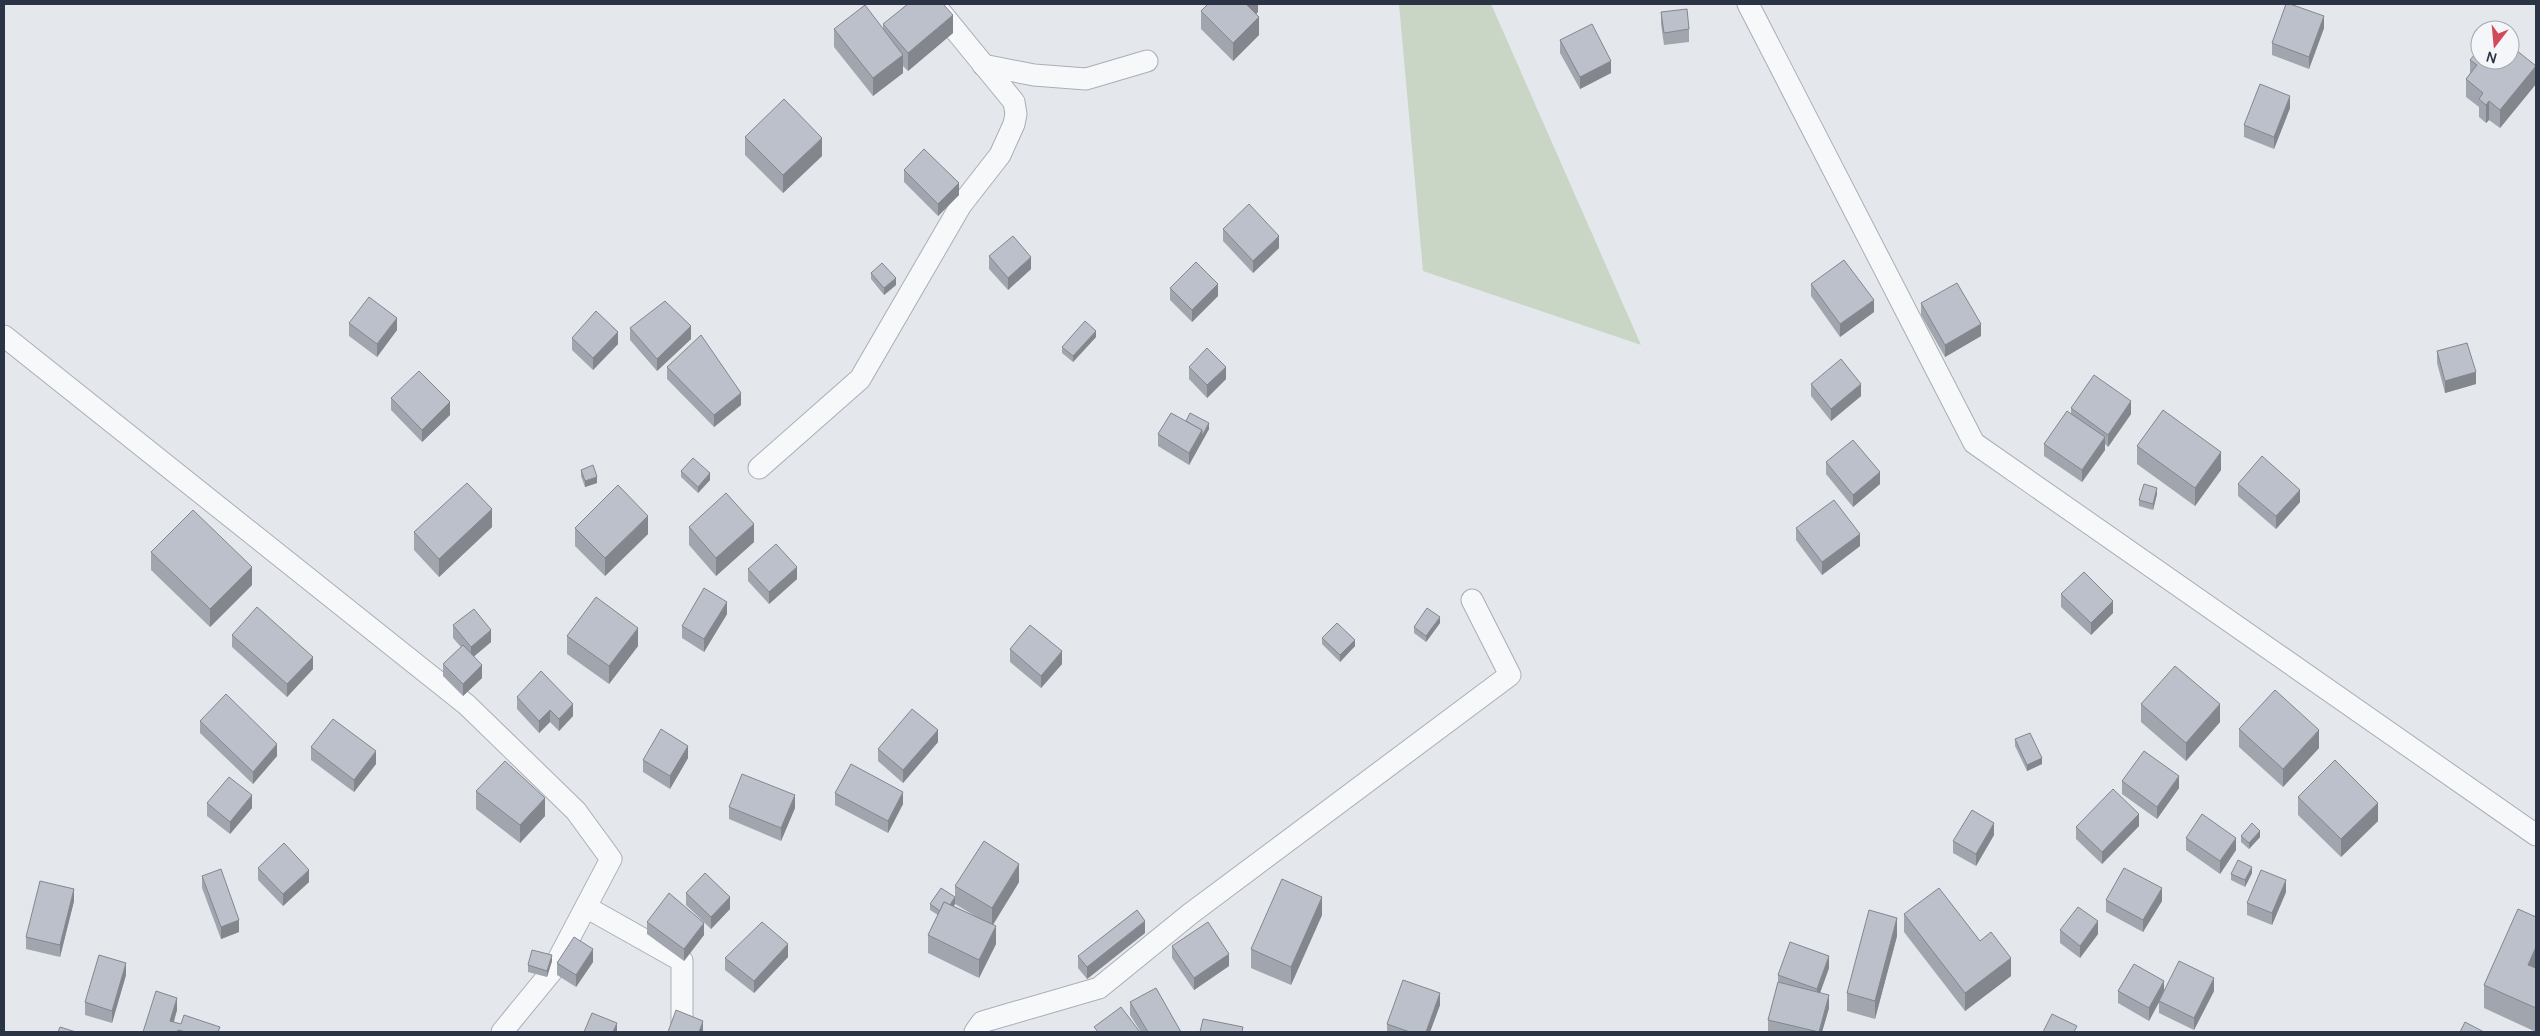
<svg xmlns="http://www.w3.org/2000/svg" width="2540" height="1036" viewBox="0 0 2540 1036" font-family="Manrope,sans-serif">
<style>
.green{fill:#c9d6c5}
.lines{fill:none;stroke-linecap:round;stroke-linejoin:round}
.minor-casing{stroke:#a9aeb7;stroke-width:23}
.minor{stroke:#f7f8fa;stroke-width:21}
.wall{fill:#a1a5ae;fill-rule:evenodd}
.shaded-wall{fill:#83868d}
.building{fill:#bbc0ca;stroke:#83868d}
</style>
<rect width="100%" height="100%" fill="#e4e7ec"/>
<!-- green -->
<polygon class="green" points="1399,4 1491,4 1641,345 1423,271"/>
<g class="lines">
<!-- minor casing -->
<g class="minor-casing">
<g id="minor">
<polyline points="1748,4 1974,443 2536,835"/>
<polyline points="983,65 1034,75 1086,79 1147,61"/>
<polyline points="4,336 467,705 576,811 611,859 552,971 502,1032"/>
<polyline points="759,468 860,379 961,205 1000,155 1014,124 1016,114 1014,102 934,4"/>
<polyline points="586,907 682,961 682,1032"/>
<polyline points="975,1032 982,1022 1099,988 1190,914 1510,675 1472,600"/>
</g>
</g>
<!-- minor -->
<use href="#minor" class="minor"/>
</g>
<!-- wall -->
<g class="wall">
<polygon points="1258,4 1258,12 1256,14 1259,35 1233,61 1201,29 1201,11"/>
<polygon points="1661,12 1689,29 1689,42 1664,45 1661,24"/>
<polygon points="883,24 953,33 908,71 903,66 903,73 873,96 834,47 834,29 883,29"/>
<polygon points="2324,28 2309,69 2272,55 2272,43"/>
<polygon points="1560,40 1611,73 1580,89 1560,53"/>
<polygon points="2470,60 2480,60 2536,84 2500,128 2489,120 2486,123 2479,117 2479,107 2466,97 2466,79 2470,73"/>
<polygon points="2290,108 2274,149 2244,137 2244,125"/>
<polygon points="745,137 822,156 783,193 745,155"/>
<polygon points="904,170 959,195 938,216 904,182"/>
<polygon points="1223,229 1279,248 1253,273 1223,241"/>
<polygon points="989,256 1031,269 1008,290 989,269"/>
<polygon points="871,273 896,285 884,295 871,279"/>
<polygon points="1811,284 1874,312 1840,337 1811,296"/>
<polygon points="1170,288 1218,296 1192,322 1170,300"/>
<polygon points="1921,303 1981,336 1945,357 1921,315"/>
<polygon points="349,323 397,330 377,357 349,336"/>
<polygon points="630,328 691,339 657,371 630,340"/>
<polygon points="1096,337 1073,362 1062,353 1062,347"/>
<polygon points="572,338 618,344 593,370 572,350"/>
<polygon points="2437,351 2476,384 2445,393 2437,363"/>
<polygon points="667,367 741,405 714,427 667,379"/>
<polygon points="1189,367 1226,379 1207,398 1189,379"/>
<polygon points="1811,384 1861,396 1831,421 1811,396"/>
<polygon points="391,398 450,415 422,442 391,410"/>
<polygon points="2071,408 2131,414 2108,447 2105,444 2105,450 2082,482 2044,456 2044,444 2071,414"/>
<polygon points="1186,421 1209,429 1189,465 1158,446 1158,434"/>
<polygon points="2137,446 2221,470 2195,506 2137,464"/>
<polygon points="1826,462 1880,484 1853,507 1826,474"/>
<polygon points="581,470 597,483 585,487 581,476"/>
<polygon points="681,471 710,480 698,493 681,477"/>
<polygon points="2238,484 2300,502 2276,529 2238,496"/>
<polygon points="2157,494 2153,510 2139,506 2139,500"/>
<polygon points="492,527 439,577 414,550 414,532"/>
<polygon points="689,527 754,542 716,576 689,545"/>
<polygon points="575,528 648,534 605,576 575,546"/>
<polygon points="1796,528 1860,546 1822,575 1796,540"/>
<polygon points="151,552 252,585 210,627 151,570"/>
<polygon points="748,569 797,579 769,604 748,581"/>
<polygon points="2061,594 2113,613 2091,635 2061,607"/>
<polygon points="727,614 704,652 682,638 682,626"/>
<polygon points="1440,623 1426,642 1414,633 1414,627"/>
<polygon points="453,625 491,642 474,656 482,678 463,696 443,676 443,664 461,647 453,638"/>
<polygon points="232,635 313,669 287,697 232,647"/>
<polygon points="567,636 638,646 609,684 567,654"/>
<polygon points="1322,638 1355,646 1340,662 1322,644"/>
<polygon points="1010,649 1062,664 1041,688 1010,662"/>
<polygon points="517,697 573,716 559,731 550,722 539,733 517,709"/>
<polygon points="2141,704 2220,722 2186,761 2141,722"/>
<polygon points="200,721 277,756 253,784 200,733"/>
<polygon points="2239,729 2319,748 2283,787 2239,747"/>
<polygon points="2015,739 2042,764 2027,771 2015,746"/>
<polygon points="938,742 903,783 878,761 878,749"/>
<polygon points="311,747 376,764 354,792 311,760"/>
<polygon points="688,758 670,789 643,772 643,760"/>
<polygon points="2122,781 2179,788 2157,819 2122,794"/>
<polygon points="476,791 545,816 520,843 476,809"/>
<polygon points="835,793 903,804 888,833 835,805"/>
<polygon points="2298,797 2378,821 2341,857 2298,815"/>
<polygon points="207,803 252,808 230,834 207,816"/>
<polygon points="729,807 795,808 781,841 729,819"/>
<polygon points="2139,826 2102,864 2076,839 2076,827"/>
<polygon points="1994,835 1976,866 1953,853 1953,841"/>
<polygon points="2241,836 2260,837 2249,849 2241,842"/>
<polygon points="2186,838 2236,850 2220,874 2186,850"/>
<polygon points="258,868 309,882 283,906 258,880"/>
<polygon points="2252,873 2245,887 2231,880 2231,874"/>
<polygon points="202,876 239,932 221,939 202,888"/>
<path d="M1019,882L993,925L996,944L979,978L928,953V935L938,915L930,910V904L955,897V886ZM955,904L980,919L954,906Z"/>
<polygon points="2286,892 2272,925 2247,915 2247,903"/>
<polygon points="686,893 730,909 711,929 686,905"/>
<polygon points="2106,900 2162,901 2143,932 2106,912"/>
<polygon points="74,901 60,957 26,949 26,937"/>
<polygon points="1904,914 1980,941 2011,976 1965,1011 1904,932"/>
<polygon points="1322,915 1291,985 1251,968 1251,949"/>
<polygon points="2536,917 2536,1032 2484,1008 2484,985"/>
<polygon points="647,922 704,935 684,961 647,934"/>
<polygon points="2060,930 2098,934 2080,958 2060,943"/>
<polygon points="1145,933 1087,979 1078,968 1078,956"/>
<polygon points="1897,936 1875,1019 1847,1011 1847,993"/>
<polygon points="1172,946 1229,966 1194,990 1172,958"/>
<polygon points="788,957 754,993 725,970 725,958"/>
<polygon points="552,961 547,977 528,972 528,965"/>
<polygon points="593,962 576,987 557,975 557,963"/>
<polygon points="1829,968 1820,993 1829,1008 1822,1032 1768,1032 1768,1020 1778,982 1778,975"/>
<polygon points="126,975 112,1023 85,1015 85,1002"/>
<polygon points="2118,991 2214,991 2194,1030 2159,1013 2159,1002 2149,1021 2118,1003"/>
<polygon points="1130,1002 1181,1032 1141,1032 1130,1015"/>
<polygon points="1440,1005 1430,1032 1387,1032 1387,1024"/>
<polygon points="177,1010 174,1022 181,1024 220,1032 143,1032"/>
</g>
<!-- shaded-wall -->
<g class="shaded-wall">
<polygon points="1247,4 1258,4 1258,12 1247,23"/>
<polygon points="953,15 953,33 908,71 908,53"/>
<polygon points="2324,16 2324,28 2309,69 2309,57"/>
<polygon points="1259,17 1259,35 1233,61 1233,43"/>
<polygon points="903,55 903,73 873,96 873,78"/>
<polygon points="1611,61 1611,73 1580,89 1580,77"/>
<polygon points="2536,66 2536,84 2500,128 2500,110"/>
<polygon points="2290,96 2290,108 2274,149 2274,137"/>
<polygon points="2489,101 2489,120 2486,123 2486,105"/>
<polygon points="822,138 822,156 783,193 783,175"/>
<polygon points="959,183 959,195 938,216 938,204"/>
<polygon points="1279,236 1279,248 1253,273 1253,261"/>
<polygon points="1031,257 1031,269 1008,290 1008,278"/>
<polygon points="896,278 896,285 884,295 884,288"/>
<polygon points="1218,284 1218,296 1192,322 1192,310"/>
<polygon points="1874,300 1874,312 1840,337 1840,324"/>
<polygon points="397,318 397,330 377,357 377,344"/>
<polygon points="1981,324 1981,336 1945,357 1945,345"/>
<polygon points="691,326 691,339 657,371 657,359"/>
<polygon points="1096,331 1096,337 1073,362 1073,356"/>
<polygon points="618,332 618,344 593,370 593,358"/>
<polygon points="1226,367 1226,379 1207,398 1207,385"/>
<polygon points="2476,372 2476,384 2445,393 2445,381"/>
<polygon points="1861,384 1861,396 1831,421 1831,409"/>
<polygon points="741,393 741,405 714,427 714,415"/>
<polygon points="2131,401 2131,414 2108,447 2108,435"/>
<polygon points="450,402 450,415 422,442 422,430"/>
<polygon points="1209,423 1209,429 1189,465 1189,453 1202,430"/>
<polygon points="2105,437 2105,450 2082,482 2082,470"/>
<polygon points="2221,452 2221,470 2195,506 2195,488"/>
<polygon points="1880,472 1880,484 1853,507 1853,495"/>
<polygon points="710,473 710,480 698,493 698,487"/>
<polygon points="597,477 597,483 585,487 585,481"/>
<polygon points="2157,488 2157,494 2153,510 2153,504"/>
<polygon points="2300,490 2300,502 2276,529 2276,516"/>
<polygon points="492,509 492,527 439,577 439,559"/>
<polygon points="648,516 648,534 605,576 605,558"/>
<polygon points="754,524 754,542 716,576 716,558"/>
<polygon points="1860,534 1860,546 1822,575 1822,562"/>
<polygon points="252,567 252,585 210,627 210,609"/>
<polygon points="797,567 797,579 769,604 769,592"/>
<polygon points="2113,601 2113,613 2091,635 2091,623"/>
<polygon points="727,602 727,614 704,652 704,639"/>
<polygon points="1440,617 1440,623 1426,642 1426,636"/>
<polygon points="638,628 638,646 609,684 609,666"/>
<polygon points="491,630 491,642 471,659 471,647"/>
<polygon points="1355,640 1355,646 1340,662 1340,655"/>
<polygon points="1062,651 1062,664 1041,688 1041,676"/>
<polygon points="313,657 313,669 287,697 287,684"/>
<polygon points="482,665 482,678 463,696 463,684"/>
<polygon points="573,704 573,716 559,731 559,719"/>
<polygon points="2220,704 2220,722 2186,761 2186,743"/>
<polygon points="550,710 550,722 539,733 539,721"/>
<polygon points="938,730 938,742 903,783 903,770"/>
<polygon points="2319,730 2319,748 2283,787 2283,769"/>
<polygon points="277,744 277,756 253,784 253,772"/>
<polygon points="688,746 688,758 670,789 670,776"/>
<polygon points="376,751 376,764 354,792 354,780"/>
<polygon points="2042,758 2042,764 2027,771 2027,765"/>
<polygon points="2179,776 2179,788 2157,819 2157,807"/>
<polygon points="903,792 903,804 888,833 888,821"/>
<polygon points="252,795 252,808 230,834 230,822"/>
<polygon points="795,795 795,808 781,841 781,828"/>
<polygon points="545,798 545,816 520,843 520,825"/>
<polygon points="2378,803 2378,821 2341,857 2341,839"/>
<polygon points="2139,814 2139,826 2102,864 2102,852"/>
<polygon points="1994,823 1994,835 1976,866 1976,854"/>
<polygon points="2260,831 2260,837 2249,849 2249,843"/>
<polygon points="2236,838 2236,850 2220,874 2220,861"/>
<polygon points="1019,864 1019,882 992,926 992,908"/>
<polygon points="2252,867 2252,873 2245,887 2245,880"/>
<polygon points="309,870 309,882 283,906 283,894"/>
<polygon points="2286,880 2286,892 2272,925 2272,913"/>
<polygon points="2162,888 2162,901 2143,932 2143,920"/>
<polygon points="74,889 74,901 60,957 60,945"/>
<polygon points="730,897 730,909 711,929 711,917"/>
<polygon points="955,897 955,904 944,920 944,914"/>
<polygon points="1322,897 1322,915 1291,985 1291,967"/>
<polygon points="1897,918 1897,936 1875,1019 1875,1001"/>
<polygon points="239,920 239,932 221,939 221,927"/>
<polygon points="1145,921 1145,933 1087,979 1087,967"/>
<polygon points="2098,921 2098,934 2080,958 2080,946"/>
<polygon points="704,923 704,935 684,961 684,949"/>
<polygon points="996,926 996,944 979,978 979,960"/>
<polygon points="788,944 788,957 754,993 754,981"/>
<polygon points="2536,947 2536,971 2528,965"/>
<polygon points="593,949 593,962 576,987 576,975"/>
<polygon points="1229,954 1229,966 1194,990 1194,978"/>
<polygon points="552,955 552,961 547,977 547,971"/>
<polygon points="1829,956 1829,968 1817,1001 1817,989"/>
<polygon points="2011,958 2011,976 1965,1011 1965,993"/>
<polygon points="126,963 126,975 112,1023 112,1011"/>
<polygon points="2214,978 2214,991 2194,1030 2194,1018"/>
<polygon points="2164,981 2164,993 2149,1021 2149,1008"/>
<polygon points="1440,993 1440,1005 1430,1032 1426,1032"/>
<polygon points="1829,995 1829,1008 1822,1032 1819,1032"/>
<polygon points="177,998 177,1010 170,1032 170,1021"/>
<polygon points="703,1021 703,1032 699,1032"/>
<polygon points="617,1023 617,1032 613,1032"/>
</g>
<!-- building -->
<g class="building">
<polygon points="908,4 943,4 953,15 908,53 883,24"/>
<polygon points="1208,4 1247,4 1247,5 1259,17 1233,43 1201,11"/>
<polygon points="2286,4 2290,4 2324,16 2309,57 2272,43"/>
<polygon points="865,5 903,55 873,78 834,29"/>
<polygon points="1687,9 1689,29 1664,33 1661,12"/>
<polygon points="1592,24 1611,61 1580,77 1560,40"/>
<polygon points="2480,48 2480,60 2510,60 2510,56 2516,50 2536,66 2500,110 2489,101 2486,105 2479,99 2483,93 2466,79 2477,65 2470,60"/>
<polygon points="2260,84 2290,96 2274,137 2244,125"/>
<polygon points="784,99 822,138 783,175 745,137"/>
<polygon points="924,149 959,183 938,204 904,170"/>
<polygon points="1249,204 1279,236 1253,261 1223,229"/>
<polygon points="1013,236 1031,257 1008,278 989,256"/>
<polygon points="1844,260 1874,300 1840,324 1811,284"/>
<polygon points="1196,262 1218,284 1192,310 1170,288"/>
<polygon points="882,263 896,278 884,288 871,273"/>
<polygon points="1957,283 1981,324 1945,345 1921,303"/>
<polygon points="369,297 397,318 377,344 349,323"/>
<polygon points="665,301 691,326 657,359 630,328"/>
<polygon points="596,311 618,332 593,358 572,338"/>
<polygon points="1085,321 1096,331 1073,356 1062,347"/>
<polygon points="701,335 741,393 714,415 667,367"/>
<polygon points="2467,343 2476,372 2445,381 2437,351"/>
<polygon points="1207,348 1226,367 1207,385 1189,367"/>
<polygon points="1841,359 1861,384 1831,409 1811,384"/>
<polygon points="419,371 450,402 422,430 391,398"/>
<polygon points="2094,375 2131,401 2108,435 2071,408"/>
<polygon points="2163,410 2221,452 2195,488 2137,446"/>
<polygon points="2067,411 2105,437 2082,470 2044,444"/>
<polygon points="1171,413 1202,430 1189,453 1158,434"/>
<polygon points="1190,413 1209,423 1202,436 1202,430 1186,421"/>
<polygon points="1853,440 1880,472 1853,495 1826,462"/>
<polygon points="2262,456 2300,490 2276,516 2238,484"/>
<polygon points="693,458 710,473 698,487 681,471"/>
<polygon points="593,465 597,477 585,481 581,470"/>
<polygon points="467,483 492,509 439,559 414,532"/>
<polygon points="2144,484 2157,488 2153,504 2139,500"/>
<polygon points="618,485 648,516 605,558 575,528"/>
<polygon points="726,493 754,524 716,558 689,527"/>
<polygon points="1834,500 1860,534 1822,562 1796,528"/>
<polygon points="193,510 252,567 210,609 151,552"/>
<polygon points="776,544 797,567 769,592 748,569"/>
<polygon points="2084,572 2113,601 2091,623 2061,594"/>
<polygon points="704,588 727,602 704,639 682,626"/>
<polygon points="596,597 638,628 609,666 567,636"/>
<polygon points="257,607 313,657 287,684 232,635"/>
<polygon points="1427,608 1440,617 1426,636 1414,627"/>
<polygon points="474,609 491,630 471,647 453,625"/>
<polygon points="1337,623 1355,640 1340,655 1322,638"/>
<polygon points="1030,625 1062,651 1041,676 1010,649"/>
<polygon points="463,645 482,665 463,684 443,664"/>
<polygon points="2175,666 2220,704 2186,743 2141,704"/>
<polygon points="541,671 573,704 559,719 550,710 539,721 517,697"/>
<polygon points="2275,690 2319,730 2283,769 2239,729"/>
<polygon points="226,694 277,744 253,772 200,721"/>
<polygon points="912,709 938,730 903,770 878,749"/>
<polygon points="333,719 376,751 354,780 311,747"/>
<polygon points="661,729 688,746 670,776 643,760"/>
<polygon points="2030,733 2042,758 2027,765 2015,739"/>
<polygon points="2144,751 2179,776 2157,807 2122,781"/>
<polygon points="2335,760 2378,803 2341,839 2298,797"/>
<polygon points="505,761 545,798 520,825 476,791"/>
<polygon points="851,764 903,792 888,821 835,793"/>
<polygon points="742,774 795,795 781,828 729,807"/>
<polygon points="229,777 252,795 230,822 207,803"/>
<polygon points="2113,789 2139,814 2102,852 2076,827"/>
<polygon points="1972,810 1994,823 1976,854 1953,841"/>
<polygon points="2202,814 2236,838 2220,861 2186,838"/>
<polygon points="2252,823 2260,831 2249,843 2241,836"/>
<polygon points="984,841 1019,864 992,908 955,886"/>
<polygon points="284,843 309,870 283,894 258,868"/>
<polygon points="2238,860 2252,867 2245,880 2231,874"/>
<polygon points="2124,868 2162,888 2143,920 2106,900"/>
<polygon points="221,869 239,920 221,927 202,876"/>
<polygon points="2261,870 2286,880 2272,913 2247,903"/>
<polygon points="705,873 730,897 711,917 686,893"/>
<polygon points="1282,879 1322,897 1291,967 1251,949"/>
<polygon points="40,881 74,889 60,945 26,937"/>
<polygon points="941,888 955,897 950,905 944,902 940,911 930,904"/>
<polygon points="1939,888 1980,941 1991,932 2011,958 1965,993 1904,914"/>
<polygon points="669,893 704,923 684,949 647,922"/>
<polygon points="944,902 996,926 979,960 928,935"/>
<polygon points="2078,907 2098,921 2080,946 2060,930"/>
<polygon points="2518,909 2536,917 2536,947 2528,965 2536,968 2536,1008 2484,985"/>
<polygon points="1137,910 1145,921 1087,967 1078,956"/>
<polygon points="1869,910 1897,918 1875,1001 1847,993"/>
<polygon points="762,922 788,944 754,981 725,958"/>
<polygon points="1208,922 1229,954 1194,978 1172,946"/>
<polygon points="574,937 593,949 576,975 557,963"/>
<polygon points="1790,942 1829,956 1817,989 1778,975"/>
<polygon points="532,950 552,955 547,971 528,965"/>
<polygon points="99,955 126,963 112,1011 85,1002"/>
<polygon points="2179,961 2214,978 2194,1018 2159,1001"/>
<polygon points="2134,964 2164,981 2149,1008 2118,991"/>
<polygon points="1403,980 1440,993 1426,1032 1410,1032 1387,1024"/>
<polygon points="1778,982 1829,995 1819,1032 1768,1020"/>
<polygon points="1156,988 1181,1032 1148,1032 1130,1002"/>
<polygon points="156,991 177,998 170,1021 181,1024 184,1015 220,1027 218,1032 186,1032 178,1030 177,1032 143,1032"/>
<polygon points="1121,1007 1140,1032 1098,1032 1094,1027"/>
<polygon points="676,1010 703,1021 699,1032 668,1032"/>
<polygon points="592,1013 617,1023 613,1032 584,1032"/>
<polygon points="2052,1014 2077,1026 2074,1032 2043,1032"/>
<polygon points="1203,1019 1243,1027 1242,1032 1200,1032"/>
<polygon points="2465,1022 2484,1032 2460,1032"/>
<polygon points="60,1027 76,1032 58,1032"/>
</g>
<!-- border -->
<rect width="2540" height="1036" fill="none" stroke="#2b3445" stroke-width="10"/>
<!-- north arrow -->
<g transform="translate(2495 45) rotate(196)"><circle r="24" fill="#f4f6f9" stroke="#a4a8b1"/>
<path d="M0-4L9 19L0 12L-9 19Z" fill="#d1495b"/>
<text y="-8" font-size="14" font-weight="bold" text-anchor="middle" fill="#2b3445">N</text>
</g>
</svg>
